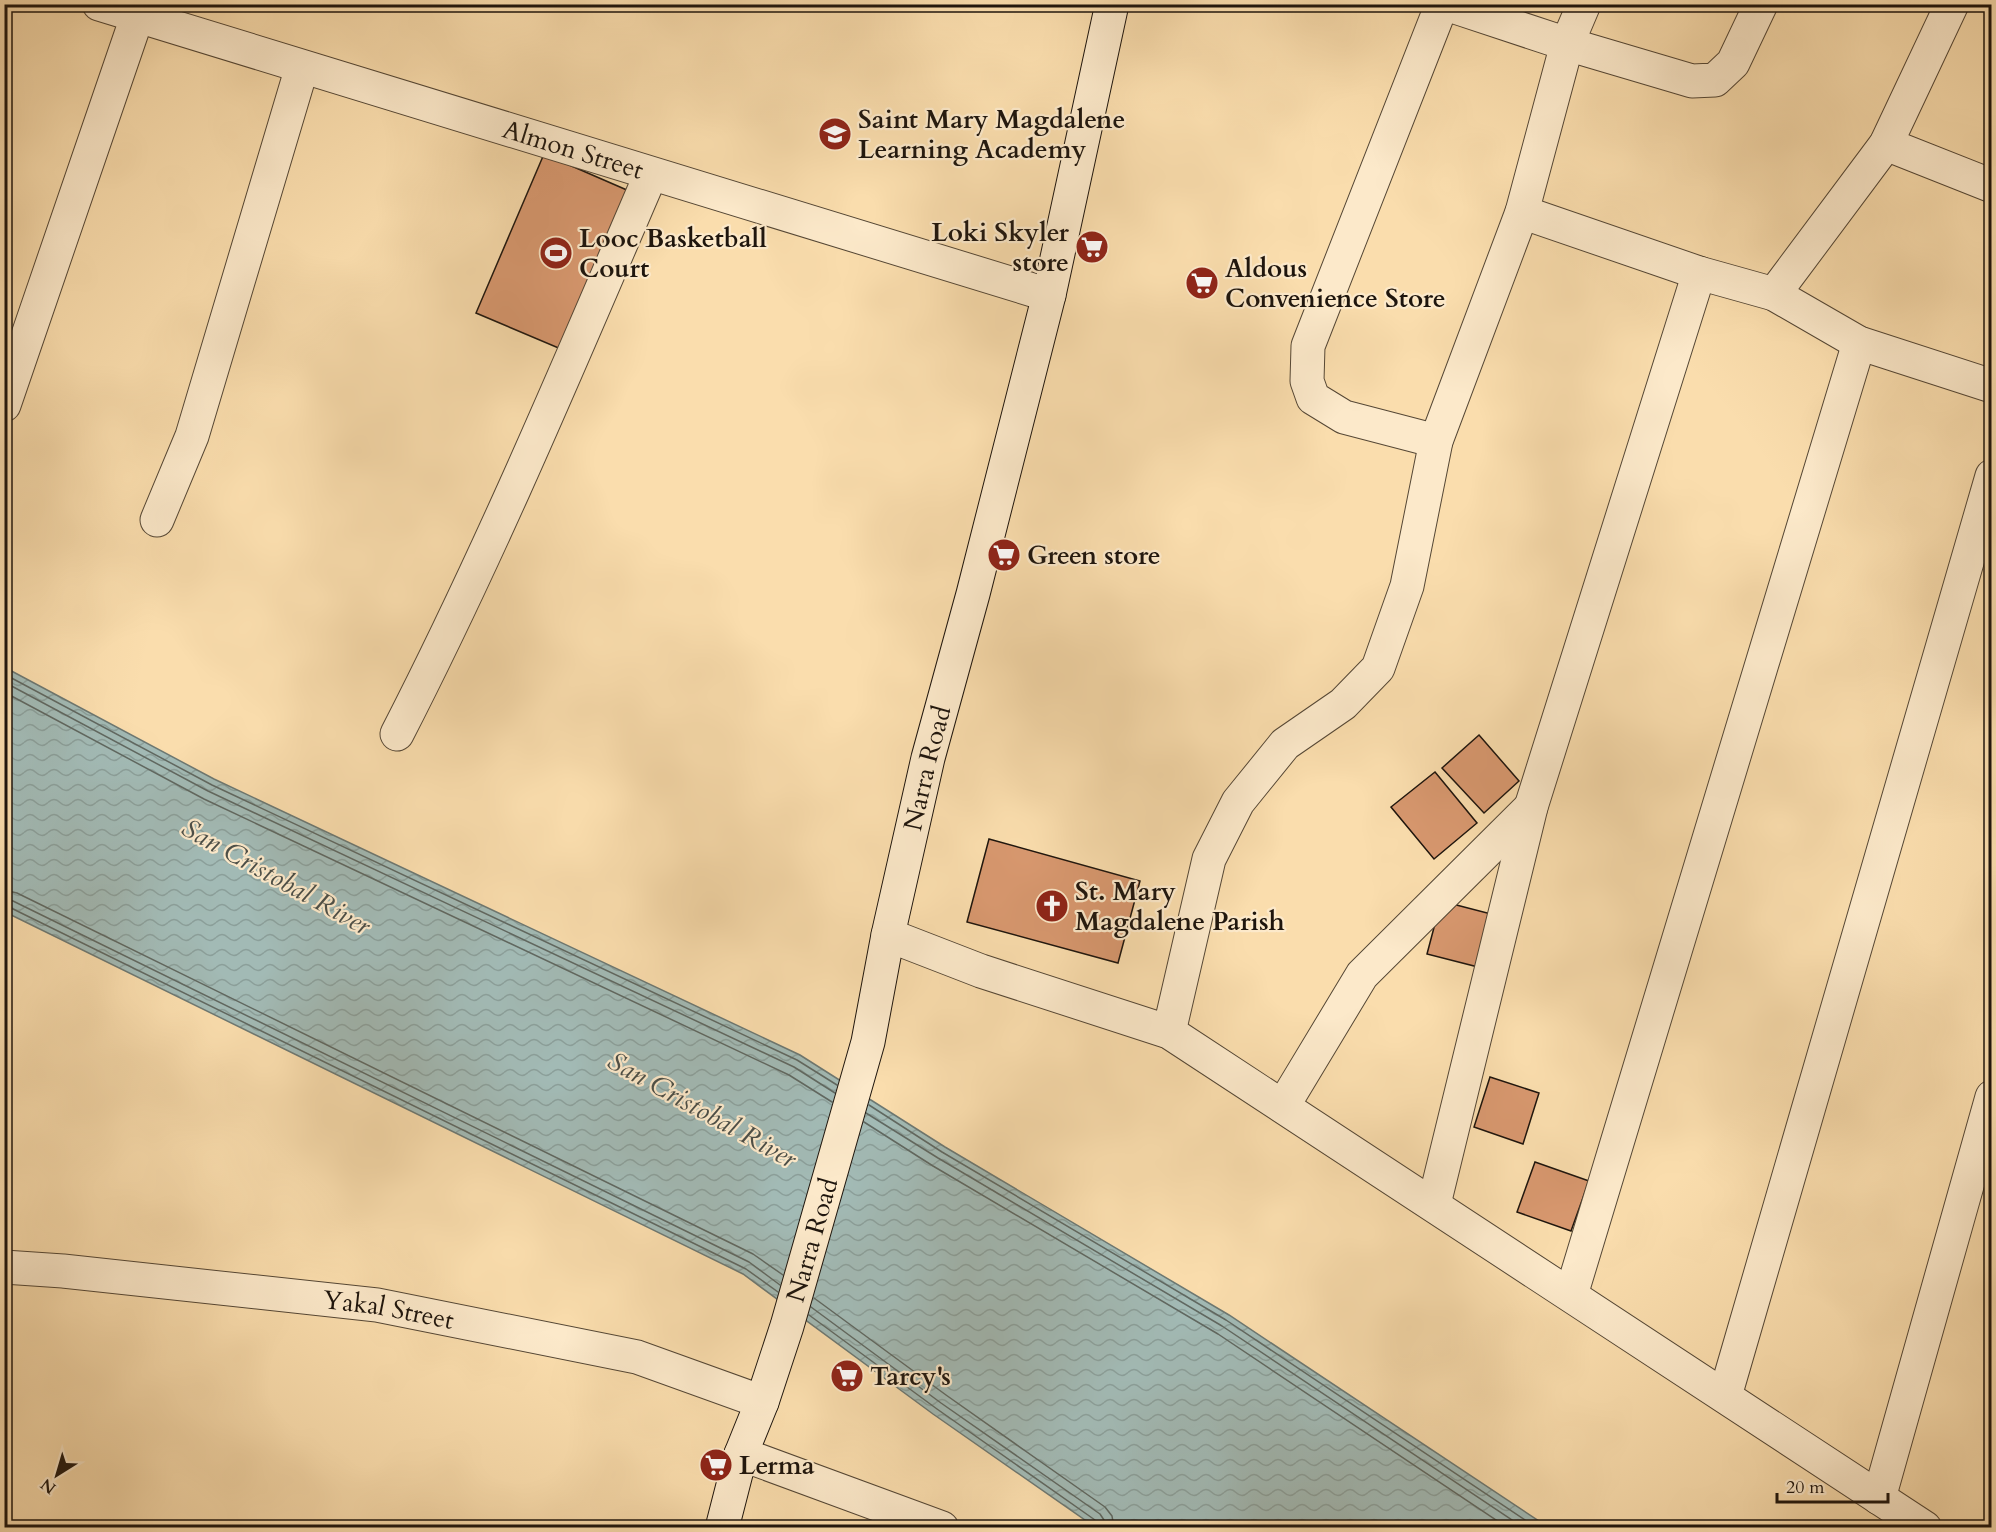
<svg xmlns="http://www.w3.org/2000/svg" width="1996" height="1532" viewBox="0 0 1996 1532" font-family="Cardo,serif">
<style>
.water{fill:url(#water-waves);stroke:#6d7872;stroke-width:1.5}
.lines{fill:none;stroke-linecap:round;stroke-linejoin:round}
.shore{stroke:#606861;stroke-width:1.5}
.building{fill:#d8986f;stroke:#1e150d;stroke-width:1.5}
.minor-casing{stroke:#554735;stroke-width:35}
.secondary-casing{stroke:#1e150d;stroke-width:35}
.minor{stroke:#fce9ca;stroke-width:33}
.secondary{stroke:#fce9ca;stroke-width:33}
.labels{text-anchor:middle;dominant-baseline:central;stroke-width:4.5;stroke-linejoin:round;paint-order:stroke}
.poi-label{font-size:26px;font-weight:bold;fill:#1e150d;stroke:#fce9ca;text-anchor:start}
.street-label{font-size:26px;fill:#1e150d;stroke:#fce9ca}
.water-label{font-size:27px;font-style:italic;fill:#4c4f48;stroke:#fce9ca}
</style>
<defs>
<pattern id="water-waves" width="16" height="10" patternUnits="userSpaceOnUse" patternTransform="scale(1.5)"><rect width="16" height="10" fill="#a2bab5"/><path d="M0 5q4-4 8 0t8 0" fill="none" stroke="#8b9f9a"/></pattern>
</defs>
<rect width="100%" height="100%" fill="#faddad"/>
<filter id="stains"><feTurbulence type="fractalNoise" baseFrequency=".00333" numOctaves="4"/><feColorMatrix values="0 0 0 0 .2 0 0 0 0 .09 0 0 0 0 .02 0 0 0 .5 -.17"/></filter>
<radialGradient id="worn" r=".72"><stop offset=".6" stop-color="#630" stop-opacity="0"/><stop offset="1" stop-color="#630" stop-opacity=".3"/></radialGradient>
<!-- water -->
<polygon class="water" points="4,667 214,779 800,1055 945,1147 1229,1315 1548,1527 1095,1527 933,1414 743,1274 5,912"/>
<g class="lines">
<!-- shore -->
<g class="shore">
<polyline points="4,674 212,785 797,1060 837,1085"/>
<polyline points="4,682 208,791 794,1067 835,1093"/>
<polyline points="4,692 204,799 789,1075 832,1102"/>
<polyline points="4,890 17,893 753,1254 783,1275"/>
<polyline points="4,899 13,901 749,1262 780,1285"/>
<polyline points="4,907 9,907 746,1269 778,1292"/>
<polyline points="869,1105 942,1152 1226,1320 1537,1528"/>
<polyline points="866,1113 938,1158 1222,1326 1524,1528"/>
<polyline points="864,1122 933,1166 1218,1334 1508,1528"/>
<polyline points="814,1298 946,1395 1105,1507 1112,1516 1114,1528"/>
<polyline points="811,1307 941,1403 1100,1514 1104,1520 1105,1528"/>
<polyline points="809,1315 937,1409 1095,1520 1098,1528"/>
</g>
</g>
<!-- building -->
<g class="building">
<polygon points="544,154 636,194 568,352 476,313"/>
<polygon points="1479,735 1519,781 1484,813 1442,768"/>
<polygon points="1435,772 1477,823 1434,859 1391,807"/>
<polygon points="989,839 1140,881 1118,963 967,922"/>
<polygon points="1441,901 1495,915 1482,968 1427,954"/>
<polygon points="1490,1077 1539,1093 1523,1144 1474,1127"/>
<polygon points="1535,1162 1589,1181 1571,1231 1517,1212"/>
</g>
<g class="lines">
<!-- minor casing -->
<g class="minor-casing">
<g id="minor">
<path id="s1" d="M99,4L1049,295"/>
<polyline points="1446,4 1567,44 1692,81 1715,80 1733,63 1761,4"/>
<polyline points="1886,144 1992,186"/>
<polyline points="1522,212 1699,273 1774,294 1859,343 1992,386"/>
<polyline points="1774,294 1886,144 1952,4"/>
<polyline points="4,405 137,17"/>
<polyline points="1436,441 1344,417 1313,398 1307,381 1308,346 1442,4"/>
<polyline points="157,520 192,436 302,67"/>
<path d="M397,734C491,551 570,362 651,174"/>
<polyline points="888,935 981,971 1169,1032 1925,1528"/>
<polyline points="1169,1032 1209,859 1238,802 1285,744 1343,704 1378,668 1407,586 1436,441 1522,212 1567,44 1584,4"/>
<polyline points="1283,1106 1362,975 1531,807"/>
<polyline points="1434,1204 1531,807 1699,273"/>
<path id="s2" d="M4,1267L63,1271L377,1305L637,1357L762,1402"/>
<polyline points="1571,1295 1859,343"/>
<polyline points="1725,1396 1992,476"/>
<polyline points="741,1454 942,1528"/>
<polyline points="1879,1498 1992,1097"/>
</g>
</g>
<!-- secondary casing -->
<g class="secondary-casing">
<g id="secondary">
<path id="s3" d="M722,1528L741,1454L762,1402L787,1326L868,1042L888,935L928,758L973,594L1049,295L1112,4"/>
</g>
</g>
<!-- minor -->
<use href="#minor" class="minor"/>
<!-- secondary -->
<use href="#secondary" class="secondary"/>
</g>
<!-- icons -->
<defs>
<g id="school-disc" transform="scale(1.725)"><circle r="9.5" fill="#8f2418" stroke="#fce9ca"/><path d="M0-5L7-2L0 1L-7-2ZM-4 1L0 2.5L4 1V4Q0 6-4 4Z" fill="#fff"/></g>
<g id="supermarket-disc" transform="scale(1.725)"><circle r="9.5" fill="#8f2418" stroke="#fce9ca"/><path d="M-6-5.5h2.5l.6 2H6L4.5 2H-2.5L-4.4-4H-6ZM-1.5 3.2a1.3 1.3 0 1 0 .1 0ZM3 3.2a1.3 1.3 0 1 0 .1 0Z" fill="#fff"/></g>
<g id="stadium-disc" transform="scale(1.725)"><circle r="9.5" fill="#8f2418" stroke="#fce9ca"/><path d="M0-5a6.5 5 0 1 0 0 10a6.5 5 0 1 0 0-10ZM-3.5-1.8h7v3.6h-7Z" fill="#fff"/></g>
<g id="church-disc" transform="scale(1.725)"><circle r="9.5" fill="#8f2418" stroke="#fce9ca"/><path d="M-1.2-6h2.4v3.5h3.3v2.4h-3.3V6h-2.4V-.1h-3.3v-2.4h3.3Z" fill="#fff"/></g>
</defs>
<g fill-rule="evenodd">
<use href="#school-disc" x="835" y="134"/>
<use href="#supermarket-disc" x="1092" y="247"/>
<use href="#stadium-disc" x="556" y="253"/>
<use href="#supermarket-disc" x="1202" y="283"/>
<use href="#supermarket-disc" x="1004" y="555"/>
<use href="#church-disc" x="1052" y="906"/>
<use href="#supermarket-disc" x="847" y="1376"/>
<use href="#supermarket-disc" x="716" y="1465"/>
</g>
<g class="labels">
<!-- poi labels -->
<g class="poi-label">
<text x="858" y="119">Saint Mary Magdalene<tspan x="858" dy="30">Learning Academy</tspan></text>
<text x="1069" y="232" text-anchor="end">Loki Skyler<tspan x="1069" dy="30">store</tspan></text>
<text x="579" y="238">Looc Basketball<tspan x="579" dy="30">Court</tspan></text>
<text x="1225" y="268">Aldous<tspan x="1225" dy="30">Convenience Store</tspan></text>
<text x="1027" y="555">Green store</text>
<text x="1075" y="891">St. Mary<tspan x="1075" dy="30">Magdalene Parish</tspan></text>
<text x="870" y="1376">Tarcy's</text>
<text x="739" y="1465">Lerma</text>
</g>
<!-- street labels -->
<g class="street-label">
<text stroke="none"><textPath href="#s1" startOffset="496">Almon Street</textPath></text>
<text stroke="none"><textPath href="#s3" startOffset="788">Narra Road</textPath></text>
<text stroke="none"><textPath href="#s3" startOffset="302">Narra Road</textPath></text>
<text stroke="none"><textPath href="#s2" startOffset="387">Yakal Street</textPath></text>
</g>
<!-- water labels -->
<g class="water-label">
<text transform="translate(276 877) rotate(29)">San Cristobal River</text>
<text transform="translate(702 1110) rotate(29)">San Cristobal River</text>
</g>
</g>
<!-- margin -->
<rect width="1996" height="1532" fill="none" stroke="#faddad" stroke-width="24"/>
<rect x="6" y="6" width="1984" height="1520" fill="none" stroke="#1e150d" stroke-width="3"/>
<rect x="12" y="12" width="1972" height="1508" fill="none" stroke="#1e150d" stroke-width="1.5"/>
<!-- north arrow -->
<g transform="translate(57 1475) rotate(217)" stroke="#fce9ca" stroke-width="4.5" paint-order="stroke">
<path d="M0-4.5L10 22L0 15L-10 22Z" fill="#1e150d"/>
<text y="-9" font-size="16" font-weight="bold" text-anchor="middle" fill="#1e150d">N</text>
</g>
<!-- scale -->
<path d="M1777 1493v9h111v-9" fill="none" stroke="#1e150d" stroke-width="3"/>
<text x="1786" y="1493" font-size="18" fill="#1e150d" stroke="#fce9ca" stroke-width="4.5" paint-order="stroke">20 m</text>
<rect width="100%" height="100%" filter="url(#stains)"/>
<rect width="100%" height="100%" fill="url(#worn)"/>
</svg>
